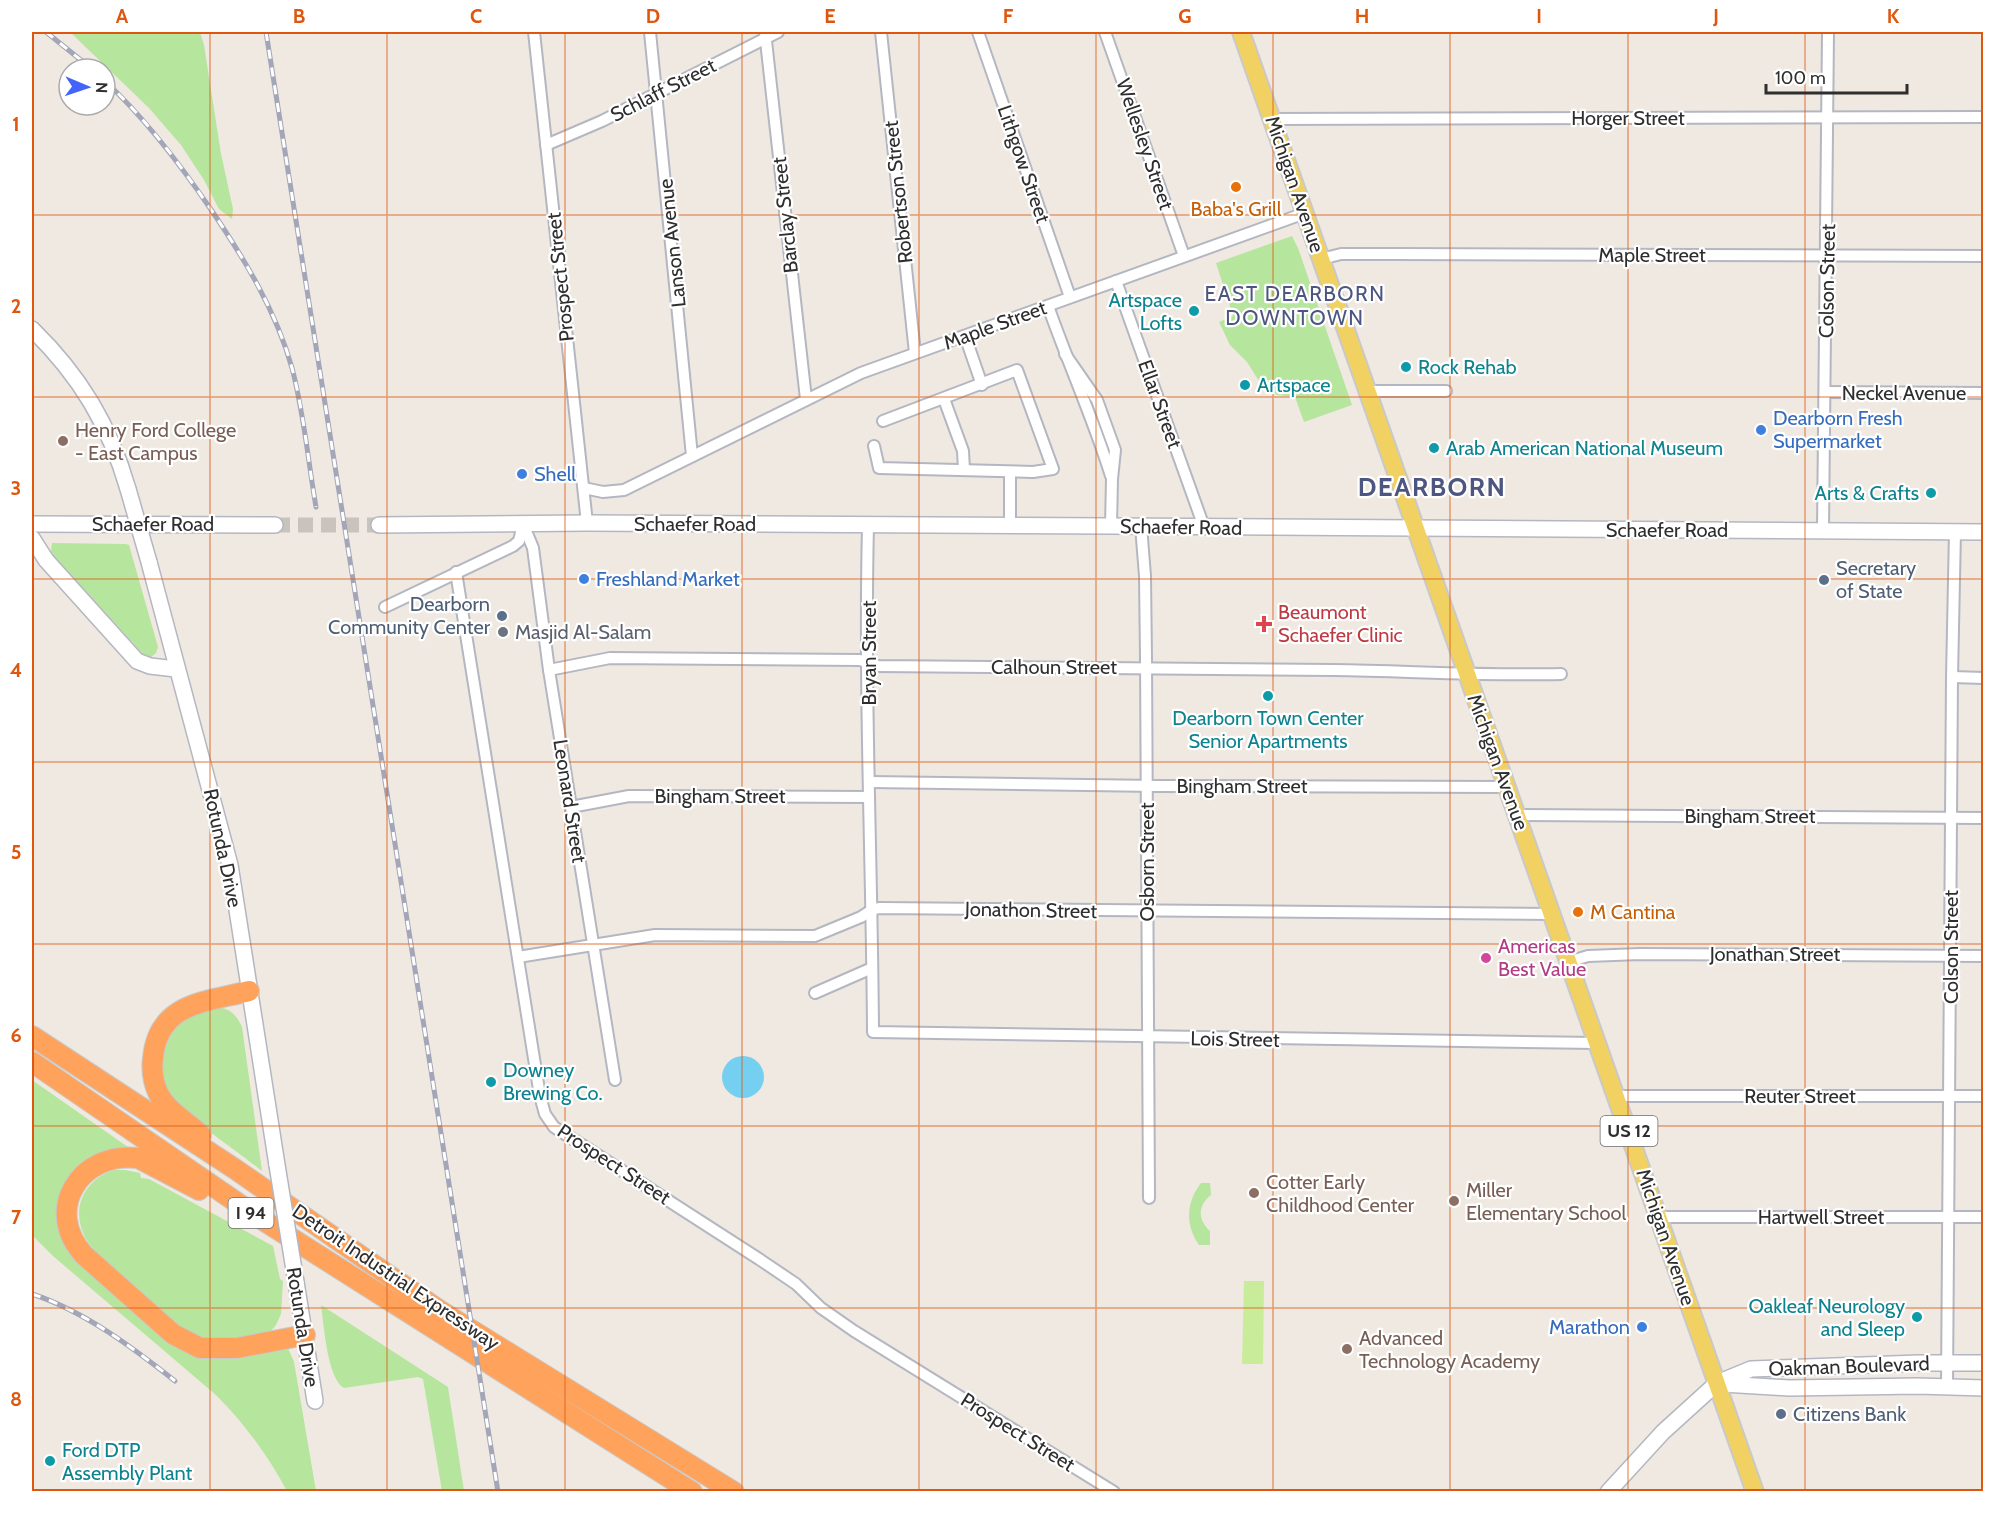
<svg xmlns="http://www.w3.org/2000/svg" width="2015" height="1523" viewBox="0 0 2015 1523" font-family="Cabin,sans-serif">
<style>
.green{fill:#b6e59e}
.pitch{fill:#c9ec9a}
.water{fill:#75cff0}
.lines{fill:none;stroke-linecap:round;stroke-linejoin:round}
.secondary-tunnel{stroke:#c8c4bd;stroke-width:15;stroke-dasharray:15 8;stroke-linecap:butt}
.street-casing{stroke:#b4b7c1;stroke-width:14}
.secondary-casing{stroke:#b4b7c1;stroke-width:18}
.primary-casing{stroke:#c9c9c9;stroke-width:20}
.highway-casing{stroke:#c9c9c9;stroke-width:22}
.street{stroke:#fff;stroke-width:10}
.secondary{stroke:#fff;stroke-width:15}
.primary{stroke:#f2d163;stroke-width:16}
.highway{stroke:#ffa35c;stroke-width:20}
.rail-casing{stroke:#a3a6b8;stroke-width:5}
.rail{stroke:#fff;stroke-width:3;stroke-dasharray:9;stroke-linecap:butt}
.secondary-bridge-casing{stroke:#b4b7c1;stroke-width:18;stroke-linecap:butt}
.secondary-bridge{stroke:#fff;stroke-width:15}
.grid{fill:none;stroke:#df570e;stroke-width:1.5;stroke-opacity:0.55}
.food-dot{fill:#e8710a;stroke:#fff;stroke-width:2}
.culture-dot{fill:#0f9aa8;stroke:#fff;stroke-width:2}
.shop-dot{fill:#3f7fe0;stroke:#fff;stroke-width:2}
.education-dot{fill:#8d6e63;stroke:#fff;stroke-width:2}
.service-dot{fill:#5c6f8a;stroke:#fff;stroke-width:2}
.health-dot{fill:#e0444e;stroke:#fff;stroke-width:2}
.worship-dot{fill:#6b7280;stroke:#fff;stroke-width:2}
.hotel-dot{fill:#d1479c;stroke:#fff;stroke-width:2}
.labels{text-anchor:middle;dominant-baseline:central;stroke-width:4.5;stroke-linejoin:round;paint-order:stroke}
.shield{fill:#fff;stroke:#6d6d6d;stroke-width:1.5}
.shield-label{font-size:18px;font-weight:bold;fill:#2e2e2e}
.street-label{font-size:20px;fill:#2e2e2e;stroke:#fff}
.food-label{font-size:20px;fill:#c56008;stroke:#fff}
.culture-label{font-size:20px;fill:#0d838f;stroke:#fff;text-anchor:start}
.shop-label{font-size:20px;fill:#366cbe;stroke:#fff;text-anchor:start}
.education-label{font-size:20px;fill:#785e54;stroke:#fff;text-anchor:start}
.service-label{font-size:20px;fill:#4e5e75;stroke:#fff;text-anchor:start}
.health-label{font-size:20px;fill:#be3a42;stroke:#fff;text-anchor:start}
.worship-label{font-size:20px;fill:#5b616d;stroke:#fff;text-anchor:start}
.hotel-label{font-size:20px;fill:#b23c85;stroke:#fff;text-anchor:start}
.neighbourhood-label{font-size:21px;letter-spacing:1.5px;fill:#4d5680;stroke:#fff}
.district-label{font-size:26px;font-weight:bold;letter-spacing:1.5px;fill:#4d5680;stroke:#fff}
.neatline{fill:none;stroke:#df570e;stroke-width:2}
.grid-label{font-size:20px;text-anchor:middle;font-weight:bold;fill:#df570e}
</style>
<rect width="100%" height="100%" fill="#efe9e1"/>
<!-- green -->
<g class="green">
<polygon points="70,32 200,32 204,45 221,154 233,209 232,219 219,209 204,180 181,145 149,108"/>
<polygon points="1292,236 1298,248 1352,405 1304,422 1295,397 1277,395 1259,381 1247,362 1230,345 1219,322 1233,316 1216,263"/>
<polygon points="52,543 126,544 129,545 158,647 156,653 151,657 143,654 54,556 51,551"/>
<path d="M213,1007C229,1007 236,1014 242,1027L262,1171C237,1151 197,1125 176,1101C164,1087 159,1068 165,1050C173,1022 187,1016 213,1007Z"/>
<path d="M32,1080L135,1152H111L60,1215L167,1340L178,1348L191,1354L288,1348L294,1362L316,1491H287C268,1456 245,1424 216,1395L53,1256L32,1235Z"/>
<path d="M114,1170H125L140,1173L141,1178L149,1179L273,1246L280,1279L283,1281L281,1314L276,1325L270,1332L259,1337L212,1342L190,1337L100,1261L102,1258C97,1252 90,1246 86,1239C70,1210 83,1180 114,1170Z"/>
<path d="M1201,1183H1210L1211,1195C1197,1206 1198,1220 1210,1231V1245H1199C1185,1224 1186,1203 1201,1183Z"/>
<path d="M321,1305L448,1387L464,1491H442L423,1379L418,1377L344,1388C327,1378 324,1325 321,1305Z"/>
</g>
<!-- pitch -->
<polygon class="pitch" points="1244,1281 1264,1281 1263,1364 1242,1364"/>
<!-- water -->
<circle class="water" cx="743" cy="1077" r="21"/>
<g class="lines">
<!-- secondary-tunnel -->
<polyline class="secondary-tunnel" points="275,525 379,525"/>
<!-- street casing -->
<g class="street-casing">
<g id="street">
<polyline points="534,32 587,523"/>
<polyline points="650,32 692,456"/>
<polyline points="765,32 806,399"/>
<polyline points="881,32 915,353"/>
<polyline points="978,32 1070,297"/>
<polyline points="1105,32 1184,256"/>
<polyline points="1272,119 1984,117"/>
<polyline points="546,145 602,121 778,32"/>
<polyline points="1321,259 1341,254 1397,254 1984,256"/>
<polyline points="1116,281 1204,527"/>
<path d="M1048,306C1068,363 1093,418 1111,476"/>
<polyline points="965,336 982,385"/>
<polyline points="1065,354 1097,400 1115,450 1112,479 1111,526"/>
<polyline points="1367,391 1446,391"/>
<polyline points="1825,392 1984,393"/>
<polyline points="944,399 963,451 964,470"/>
<polyline points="874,446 879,468 1033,472 1053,469 1017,370 883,421"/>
<polyline points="584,488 603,492 624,490 861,373 1305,213"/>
<polyline points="523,524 533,548 549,670 615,1080"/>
<path d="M868,525C864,694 872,863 873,1032L1597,1043"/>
<polyline points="1010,526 1010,472"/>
<polyline points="1141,526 1145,576 1146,658 1149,1198"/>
<polyline points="1823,530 1828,32"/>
<polyline points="456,572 540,1096 545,1114 554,1127 759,1259 796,1284 821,1308 854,1331 1114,1492"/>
<polyline points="385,607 513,546 519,541 523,524"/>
<path d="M549,670L610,658L860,660L878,666C1030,667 1182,668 1333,670C1409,671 1485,676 1561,674"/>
<polyline points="1952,677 1984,678"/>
<polyline points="870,782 1157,786 1507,787"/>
<polyline points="571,807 629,796 869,797"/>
<polyline points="1517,815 1984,818"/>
<polyline points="518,957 655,935 815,936 861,917 872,910 879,908 1552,914"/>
<polyline points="1568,962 1588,956 1640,954 1984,956"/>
<polyline points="815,993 872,968"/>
<polyline points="1616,1096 1984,1096"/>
<polyline points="1659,1217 1984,1217"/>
<polyline points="1947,1387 1952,677 1955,531"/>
</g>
</g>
<!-- secondary casing -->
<g class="secondary-casing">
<g id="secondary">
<path d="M32,329C80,376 109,424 128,489"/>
<polyline points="32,524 275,525"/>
<polyline points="379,525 587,523 1111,526 1984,532"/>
<polyline points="32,538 46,560 137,661 150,666 176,669"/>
<polyline points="149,562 230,865 277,1165"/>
<polyline points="296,1282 315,1401"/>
<polyline points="1723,1384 1789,1388 1918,1386 1984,1388"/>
<polyline points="1608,1492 1663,1432 1717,1383 1751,1369 1919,1363 1984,1363"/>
</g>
</g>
<!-- primary casing -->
<g class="primary-casing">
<polyline id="primary" points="1241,32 1755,1492"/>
</g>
<!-- highway casing -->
<g class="highway-casing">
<g id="highway">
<polyline points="32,1036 235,1169 439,1310 734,1492"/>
<polyline points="32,1062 258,1217 692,1492"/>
<path d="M201,1135C190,1124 172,1114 163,1101C154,1089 151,1072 153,1058C158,1002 207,1002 249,991"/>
<path d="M199,1190L138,1158C80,1151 43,1210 84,1255L173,1334L200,1348H237L305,1335"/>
</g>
</g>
<!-- street -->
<use href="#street" class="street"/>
<!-- secondary -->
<use href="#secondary" class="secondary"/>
<!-- primary -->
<use href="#primary" class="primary"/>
<!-- highway -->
<use href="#highway" class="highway"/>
<!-- rail casing -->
<g class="rail-casing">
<g id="rail">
<polyline points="46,32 92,69"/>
<polyline points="266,32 498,1492"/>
<path d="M105,81C146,119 180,164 212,211C245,260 276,311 292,368C304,413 308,461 316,507"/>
<path d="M32,1294C84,1311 132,1347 175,1381"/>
</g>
</g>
<!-- rail -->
<use href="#rail" class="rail"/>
<!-- secondary-bridge casing -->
<g class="secondary-bridge-casing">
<g id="secondary-bridge">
<polyline points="128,489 149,562"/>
<polyline points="277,1165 296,1282"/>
</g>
</g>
<!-- secondary-bridge -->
<use href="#secondary-bridge" class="secondary-bridge"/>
</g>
<!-- grid -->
<path class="grid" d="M210,32V1492M387,32V1492M565,32V1492M742,32V1492M919,32V1492M1096,32V1492M1273,32V1492M1450,32V1492M1628,32V1492M1805,32V1492M32,215H1984M32,397H1984M32,579H1984M32,762H1984M32,944H1984M32,1126H1984M32,1308H1984"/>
<!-- markers -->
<g class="food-dot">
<circle cx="1236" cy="187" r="6"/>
<circle cx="1578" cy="912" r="6"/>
</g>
<g class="culture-dot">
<circle cx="1194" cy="311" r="6"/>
<circle cx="1406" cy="367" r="6"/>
<circle cx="1245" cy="385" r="6"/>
<circle cx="1434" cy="448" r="6"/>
<circle cx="1931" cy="493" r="6"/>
<circle cx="1268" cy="696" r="6"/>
<circle cx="491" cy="1082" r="6"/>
<circle cx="1917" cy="1317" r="6"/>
<circle cx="50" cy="1461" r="6"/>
</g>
<g class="shop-dot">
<circle cx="1761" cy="430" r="6"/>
<circle cx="522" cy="474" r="6"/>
<circle cx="584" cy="579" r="6"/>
<circle cx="1642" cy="1327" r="6"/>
</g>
<g class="education-dot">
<circle cx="63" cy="441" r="6"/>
<circle cx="1254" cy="1193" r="6"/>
<circle cx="1454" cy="1201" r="6"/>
<circle cx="1347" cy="1349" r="6"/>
</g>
<g class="service-dot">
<circle cx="1824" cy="580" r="6"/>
<circle cx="502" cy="616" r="6"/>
<circle cx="1781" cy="1414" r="6"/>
</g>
<path class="health-dot" d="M1261 615h6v6h6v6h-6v6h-6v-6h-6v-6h6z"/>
<circle class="worship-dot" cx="503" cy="632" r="6"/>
<circle class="hotel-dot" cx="1486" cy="958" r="6"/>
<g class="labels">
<!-- shield labels -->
<g class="shield">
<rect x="1600.5" y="1116" width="57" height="30" rx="4.5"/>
<rect x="228.5" y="1198" width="45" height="30" rx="4.5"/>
</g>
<g class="shield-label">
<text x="1629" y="1131">US 12</text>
<text x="251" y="1213">I 94</text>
</g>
<!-- street labels -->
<g class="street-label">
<text transform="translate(663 90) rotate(-27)">Schlaff Street</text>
<text x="1628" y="118">Horger Street</text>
<text transform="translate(1145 144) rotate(71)">Wellesley Street</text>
<text transform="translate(1024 164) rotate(71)">Lithgow Street</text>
<text transform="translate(1295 184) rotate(71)">Michigan Avenue</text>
<text transform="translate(898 192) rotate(-96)">Robertson Street</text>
<text transform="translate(785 215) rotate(-96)">Barclay Street</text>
<text transform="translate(672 243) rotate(-96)">Lanson Avenue</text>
<text x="1652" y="255">Maple Street</text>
<text transform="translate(560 277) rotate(-96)">Prospect Street</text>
<text transform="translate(1827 281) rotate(-89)">Colson Street</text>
<text transform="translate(995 325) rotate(-20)">Maple Street</text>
<text x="1904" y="393">Neckel Avenue</text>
<text transform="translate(1160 404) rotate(70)">Ellar Street</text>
<text x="153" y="524">Schaefer Road</text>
<text x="695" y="524">Schaefer Road</text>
<text transform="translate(1181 527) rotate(1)">Schaefer Road</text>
<text x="1667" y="530">Schaefer Road</text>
<text transform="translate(869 653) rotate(-90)">Bryan Street</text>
<text x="1054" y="667">Calhoun Street</text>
<text transform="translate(1498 762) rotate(70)">Michigan Avenue</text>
<text x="1242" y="786">Bingham Street</text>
<text x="720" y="796">Bingham Street</text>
<text transform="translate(570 801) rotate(81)">Leonard Street</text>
<text x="1750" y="816">Bingham Street</text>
<text transform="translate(223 848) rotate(78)">Rotunda Drive</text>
<text transform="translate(1147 862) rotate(-90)">Osborn Street</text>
<text transform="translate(1031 910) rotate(1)">Jonathon Street</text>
<text transform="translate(1951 947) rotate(-90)">Colson Street</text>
<text x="1775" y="954">Jonathan Street</text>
<text transform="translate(1235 1039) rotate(1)">Lois Street</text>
<text x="1800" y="1096">Reuter Street</text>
<text transform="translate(614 1164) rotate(33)">Prospect Street</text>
<text x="1821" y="1217">Hartwell Street</text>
<text transform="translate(1666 1237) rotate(71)">Michigan Avenue</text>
<text transform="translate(396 1277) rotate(34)">Detroit Industrial Expressway</text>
<text transform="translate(303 1327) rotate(81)">Rotunda Drive</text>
<text transform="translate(1849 1366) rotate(-2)">Oakman Boulevard</text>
<text transform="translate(1018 1432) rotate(32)">Prospect Street</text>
</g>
<!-- food labels -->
<g class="food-label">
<text x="1236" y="209">Baba's Grill</text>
<text x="1590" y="912" text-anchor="start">M Cantina</text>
</g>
<!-- culture labels -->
<g class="culture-label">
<text x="1182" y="300" text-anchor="end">Artspace<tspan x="1182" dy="23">Lofts</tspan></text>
<text x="1418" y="367">Rock Rehab</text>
<text x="1257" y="385">Artspace</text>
<text x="1446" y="448">Arab American National Museum</text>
<text x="1919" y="493" text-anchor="end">Arts &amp; Crafts</text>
<text x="1268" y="718" text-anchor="middle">Dearborn Town Center<tspan x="1268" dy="23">Senior Apartments</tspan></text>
<text x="503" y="1070">Downey<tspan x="503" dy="23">Brewing Co.</tspan></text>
<text x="1905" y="1306" text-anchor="end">Oakleaf Neurology<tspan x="1905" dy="23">and Sleep</tspan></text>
<text x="62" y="1450">Ford DTP<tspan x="62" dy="23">Assembly Plant</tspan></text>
</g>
<!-- shop labels -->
<g class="shop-label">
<text x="1773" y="418">Dearborn Fresh<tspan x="1773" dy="23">Supermarket</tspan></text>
<text x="534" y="474">Shell</text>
<text x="596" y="579">Freshland Market</text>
<text x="1630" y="1327" text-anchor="end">Marathon</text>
</g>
<!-- education labels -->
<g class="education-label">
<text x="75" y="430">Henry Ford College<tspan x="75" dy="23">- East Campus</tspan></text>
<text x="1266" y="1182">Cotter Early<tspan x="1266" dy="23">Childhood Center</tspan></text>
<text x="1466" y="1190">Miller<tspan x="1466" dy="23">Elementary School</tspan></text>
<text x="1359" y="1338">Advanced<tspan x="1359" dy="23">Technology Academy</tspan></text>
</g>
<!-- service labels -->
<g class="service-label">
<text x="1836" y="568">Secretary<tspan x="1836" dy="23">of State</tspan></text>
<text x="490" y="604" text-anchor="end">Dearborn<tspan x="490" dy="23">Community Center</tspan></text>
<text x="1793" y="1414">Citizens Bank</text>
</g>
<!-- health labels -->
<g class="health-label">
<text x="1278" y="612">Beaumont<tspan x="1278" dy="23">Schaefer Clinic</tspan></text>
</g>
<!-- worship labels -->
<g class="worship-label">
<text x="515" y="632">Masjid Al-Salam</text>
</g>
<!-- hotel labels -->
<g class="hotel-label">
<text x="1498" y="946">Americas<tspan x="1498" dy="23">Best Value</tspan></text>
</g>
<!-- neighbourhood labels -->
<g class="neighbourhood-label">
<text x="1295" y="293">EAST DEARBORN<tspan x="1295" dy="24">DOWNTOWN</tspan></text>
</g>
<!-- district labels -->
<g class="district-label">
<text x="1432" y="487">DEARBORN</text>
</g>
</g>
<!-- border -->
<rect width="2015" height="1523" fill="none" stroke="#ffffff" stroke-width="66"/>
<!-- north arrow -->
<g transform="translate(87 87) rotate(92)"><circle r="28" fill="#ffffff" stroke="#ababab" stroke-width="1.5"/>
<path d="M0-4.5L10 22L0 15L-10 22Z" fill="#4264fb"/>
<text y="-9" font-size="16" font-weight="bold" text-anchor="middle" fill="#2e2e2e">N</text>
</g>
<!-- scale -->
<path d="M1766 84v9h141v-9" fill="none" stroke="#2e2e2e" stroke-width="3"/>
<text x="1775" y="84" font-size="18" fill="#2e2e2e" stroke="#ffffff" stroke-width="4.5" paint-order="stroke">100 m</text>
<rect x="33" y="33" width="1949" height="1457" class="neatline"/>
<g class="grid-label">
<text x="122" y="23">A</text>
<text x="299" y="23">B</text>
<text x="476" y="23">C</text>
<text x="653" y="23">D</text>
<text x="830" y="23">E</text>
<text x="1008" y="23">F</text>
<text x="1185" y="23">G</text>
<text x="1362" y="23">H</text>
<text x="1539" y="23">I</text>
<text x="1716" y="23">J</text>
<text x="1893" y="23">K</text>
<text x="16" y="131">1</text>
<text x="16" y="313">2</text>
<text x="16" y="495">3</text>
<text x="16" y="677">4</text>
<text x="16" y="859">5</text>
<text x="16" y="1042">6</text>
<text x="16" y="1224">7</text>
<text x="16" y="1406">8</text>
</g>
</svg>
